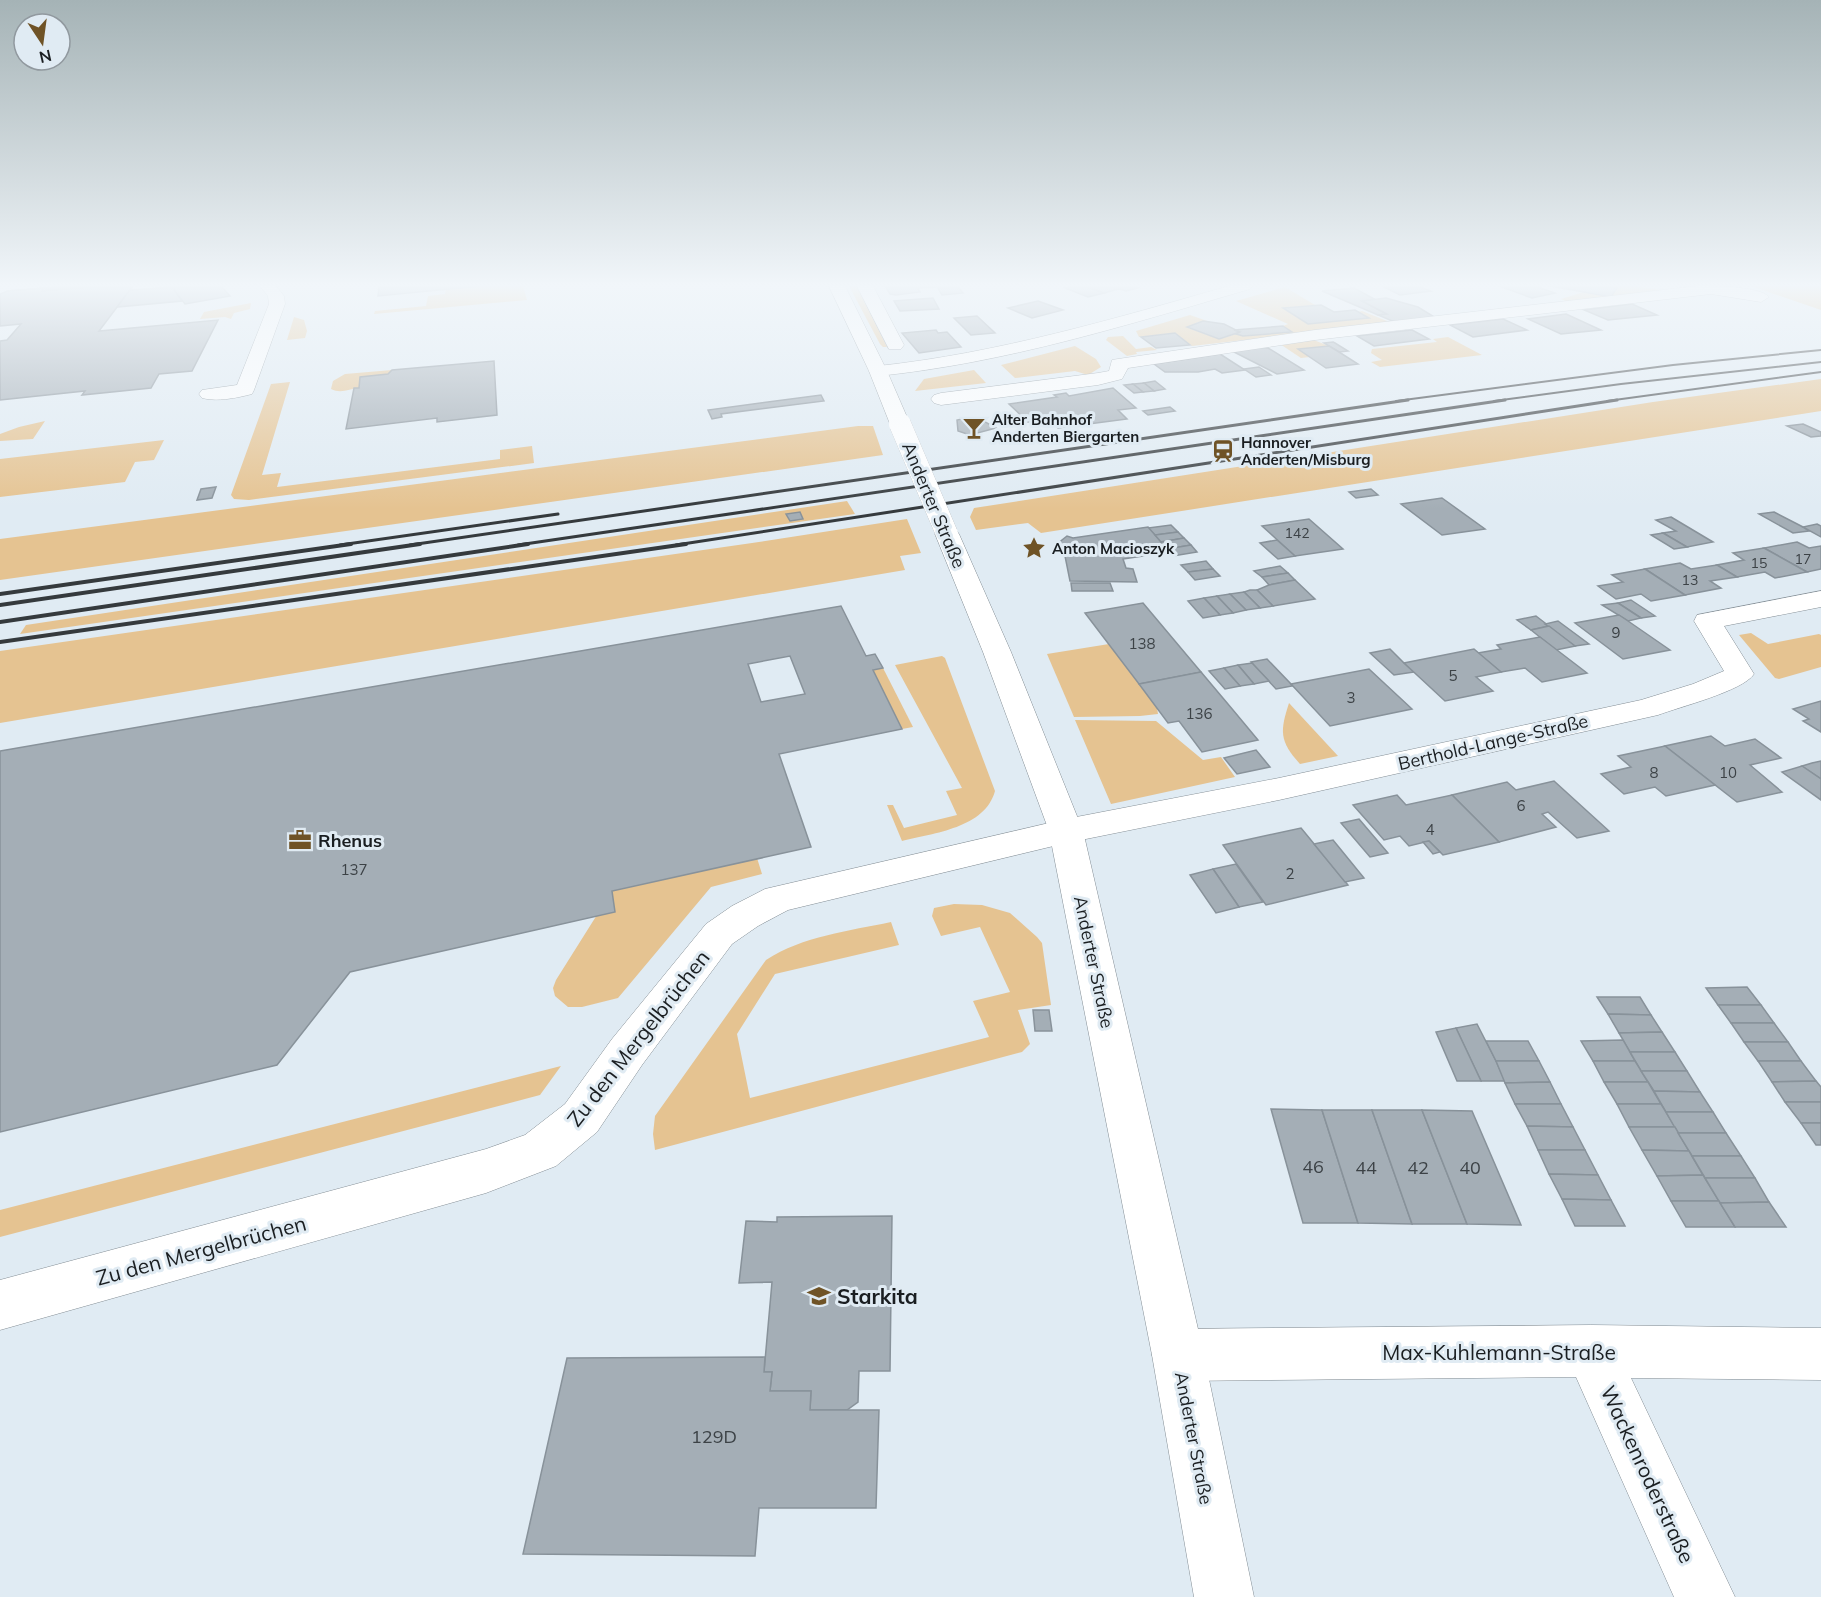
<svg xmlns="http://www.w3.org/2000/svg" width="1821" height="1597" viewBox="0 0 1821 1597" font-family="Mulish,sans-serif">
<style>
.green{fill:#e5c391}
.building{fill:#a4aeb6;stroke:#88929a;stroke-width:1.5;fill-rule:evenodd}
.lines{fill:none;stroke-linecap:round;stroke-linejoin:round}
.minor-casing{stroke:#848e95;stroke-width:1}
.secondary-casing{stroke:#848e95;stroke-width:1}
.minor{fill:#fff;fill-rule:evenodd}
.secondary{fill:#fff;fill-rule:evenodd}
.rail-far2{stroke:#353a3d;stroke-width:2}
.rail-far1{stroke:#353a3d;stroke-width:3}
.rail{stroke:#353a3d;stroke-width:4}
.secondary-bridge-casing{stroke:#848e95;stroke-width:22;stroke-linecap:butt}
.secondary-bridge{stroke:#fff;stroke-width:22}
.labels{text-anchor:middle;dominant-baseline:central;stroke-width:6;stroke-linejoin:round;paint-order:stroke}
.far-number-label{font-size:14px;fill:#3c4246}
.far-poi-label{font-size:15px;font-weight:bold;fill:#1a1e21;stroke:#e0ebf3;text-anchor:start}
.number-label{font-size:15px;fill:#3c4246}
.street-label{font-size:18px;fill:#1a1e21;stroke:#e0ebf3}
.poi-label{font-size:18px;font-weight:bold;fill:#1a1e21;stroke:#e0ebf3;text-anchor:start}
.near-number-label{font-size:18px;fill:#3c4246}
.near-street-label{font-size:21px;fill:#1a1e21;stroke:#e0ebf3}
.near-poi-label{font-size:21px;font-weight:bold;fill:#1a1e21;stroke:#e0ebf3;text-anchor:start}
</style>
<rect width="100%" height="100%" fill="#e0ebf3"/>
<!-- green -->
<g class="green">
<polygon points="480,286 523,286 527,300 374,314 375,311 426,306 428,296 445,294 446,289"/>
<polygon points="849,286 857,286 887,347 883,347 880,344"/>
<polygon points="1605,286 1634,286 1672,292 1572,304 1561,299 1584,292 1617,288"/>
<polygon points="1751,286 1821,286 1821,310"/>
<polygon points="1285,287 1315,305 1284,309 1308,324 1367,318 1358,312 1362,311 1392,323 1192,346 1175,333 1139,337 1136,331 1190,315 1207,321 1198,322 1188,328 1219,339 1236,334 1243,336 1291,332 1283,326 1288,324 1236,301"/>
<polygon points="251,303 250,309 234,313 231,319 225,317 200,319 204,312"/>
<polygon points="294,317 304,320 307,331 305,338 287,340"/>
<polygon points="1123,336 1136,349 1151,347 1157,350 1136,352 1137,354 1127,356 1106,340 1108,337"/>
<polygon points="1448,337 1482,355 1380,367 1371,362 1382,360 1371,353 1372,349 1437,342 1433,339"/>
<polygon points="1311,339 1329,346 1299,349 1310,357 1301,358 1280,344"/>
<polygon points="1075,346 1096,359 1101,367 1088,375 1075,371 1015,378 1001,365"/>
<path d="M392,370L388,374L361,377L359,388C349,389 341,394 331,389L333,381L345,374Z"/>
<polygon points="974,370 986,383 915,391 924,379"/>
<polygon points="1821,379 1821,411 1041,533 1028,523 976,530 970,517 974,508 1653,402"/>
<polygon points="290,382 262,475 281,473 277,487 500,459 500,450 532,446 534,463 249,500 234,499 231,495 271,384"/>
<polygon points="45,421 33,439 0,441 0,434 19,427"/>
<polygon points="858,426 873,426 883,455 0,580 0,539"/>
<polygon points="164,440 154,460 135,462 125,482 0,497 0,459"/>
<polygon points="847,501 855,514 20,634 26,625"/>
<polygon points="907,519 921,553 900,556 905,570 0,723 0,651 752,543"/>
<polygon points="1751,633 1768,644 1819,634 1821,635 1821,667 1779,679 1775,678 1739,635"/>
<polygon points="1109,644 1157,708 1158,714 1140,716 1074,717 1047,654"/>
<path d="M942,656L945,658L995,791C985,828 934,833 902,841L887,805H893L904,828L957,815L946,791L962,788L895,665Z"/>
<polygon points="883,668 913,727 902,729 873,670"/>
<path d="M1289,703L1338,756L1300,764C1279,741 1280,731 1289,703Z"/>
<polygon points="1075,720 1156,721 1203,760 1221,757 1235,777 1111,804"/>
<polygon points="757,858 762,874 711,887 618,998 582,1007 568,1007 555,996 553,988 556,980 612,891"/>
<path d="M954,904L982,905L1010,913L1037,937L1042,943L1051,1005L1018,1010L1030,1044L1022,1052L655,1150L653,1134L655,1116L766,960C803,936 849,931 891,922L899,945L775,974L737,1034L750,1098L989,1037L973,1001L1010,992L980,927L941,936L932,916L934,908Z"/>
<polygon points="561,1066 540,1095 0,1237 0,1210"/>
</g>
<!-- building -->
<g class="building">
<polygon points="72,286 99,286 4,294 7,291"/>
<polygon points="99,286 133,286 99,331 218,320 192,371 159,374 151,388 82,395 85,391 0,400 0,341 7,340 21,324 0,326 0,294 8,291 44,288 42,291"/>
<polygon points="221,286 230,296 185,304 171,286"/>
<polygon points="379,286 480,286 378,296"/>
<polygon points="885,286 950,286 918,288 920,292 896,295 890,294"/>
<polygon points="1075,286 1085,286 1104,293 1088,297 1065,288"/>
<polygon points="1085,286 1111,286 1119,289 1104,293"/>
<polygon points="1111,286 1132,286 1138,288 1126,291"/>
<polygon points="1382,286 1419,286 1431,291 1400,295"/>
<polygon points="1499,286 1535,286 1555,293 1532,298"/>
<polygon points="1550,286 1605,286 1617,288 1611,297"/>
<polygon points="172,287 182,301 117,307 130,290"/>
<polygon points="958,287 963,293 942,295 938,288"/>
<polygon points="1354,288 1376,300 1362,301 1387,314 1378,315 1322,291"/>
<polygon points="933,298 939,309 900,311 894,301"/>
<polygon points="1386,298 1418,307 1436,318 1397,323 1378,315 1387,314 1362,301"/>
<polygon points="1038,301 1063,310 1032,318 1008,308"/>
<polygon points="1632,304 1657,315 1608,320 1584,310"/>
<polygon points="1321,305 1334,312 1355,310 1369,318 1308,324 1283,308"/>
<polygon points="1566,314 1601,330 1561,334 1528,319"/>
<polygon points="977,316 995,333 971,335 954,318"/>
<polygon points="1503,319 1527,330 1473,337 1450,325"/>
<polygon points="1203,321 1224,324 1240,332 1219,339 1187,327"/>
<polygon points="1283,326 1292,332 1243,336 1236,334 1240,332 1234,330"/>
<polygon points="936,330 938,333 947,332 961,347 919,353 902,333"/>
<polygon points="1412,330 1429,339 1374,346 1357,336"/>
<polygon points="1175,333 1190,345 1156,348 1141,337"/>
<polygon points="1333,342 1335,343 1348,351 1339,352 1324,343"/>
<polygon points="1329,346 1339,352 1358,364 1326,368 1298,349"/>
<polygon points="1257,347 1268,348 1304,370 1277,374 1234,352"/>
<polygon points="1220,354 1245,370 1222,373 1215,369 1198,372 1165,372 1154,364"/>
<polygon points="494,361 497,415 437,422 437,418 346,429 354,388 359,388 360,377 388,374 392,370"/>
<polygon points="1259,367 1271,375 1256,377 1244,369"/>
<polygon points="1155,381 1165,389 1154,391 1144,383"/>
<polygon points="1144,383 1154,391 1143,392 1133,384"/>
<polygon points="1133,384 1143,392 1134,393 1124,385"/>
<polygon points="1113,388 1136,408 1118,410 1127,419 1058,428 1049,420 1028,422 1009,404 1057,397 1054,395 1066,393 1069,396"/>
<polygon points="821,395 824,401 721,414 722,417 712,419 708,410"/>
<polygon points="1170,407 1175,411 1148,415 1143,411"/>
<polygon points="966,418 980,419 996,428 970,435 958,431 957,420"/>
<polygon points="1803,424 1821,432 1821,436 1811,437 1787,426"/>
<polygon points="216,487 212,498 197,500 201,489"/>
<polygon points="1371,489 1378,495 1356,498 1349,492"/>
<polygon points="1442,498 1485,529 1442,535 1401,504"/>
<polygon points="800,512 803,519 790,521 786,514"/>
<polygon points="1774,512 1803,527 1809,531 1793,533 1759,514"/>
<polygon points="1671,517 1713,542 1687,547 1663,533 1676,531 1656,520"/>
<polygon points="1309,519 1343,549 1295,556 1262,526"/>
<polygon points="1817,524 1821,526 1821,537 1803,527"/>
<polygon points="1171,525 1178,532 1155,535 1148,528"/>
<polygon points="1148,527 1170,552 1123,559 1126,568 1133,569 1137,582 1070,581 1063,546 1057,544 1067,536 1073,538"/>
<polygon points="1178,532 1184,538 1161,542 1155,535"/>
<polygon points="1663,533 1687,547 1674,549 1651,535"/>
<polygon points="1184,538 1191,545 1167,549 1161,542"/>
<polygon points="1277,540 1295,556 1278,559 1260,543"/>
<polygon points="1797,542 1809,548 1821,546 1821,569 1807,572 1764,548"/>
<polygon points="1191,545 1197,552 1173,556 1167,549"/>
<polygon points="1764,548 1807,572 1775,578 1765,572 1737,577 1717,565 1744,560 1733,553"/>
<polygon points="1206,561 1213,569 1188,572 1181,565"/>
<polygon points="1680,563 1691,569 1717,565 1737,577 1710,581 1721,588 1685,595 1645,569"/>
<polygon points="1280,566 1288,573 1262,577 1254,571"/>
<polygon points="1213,569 1220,576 1195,580 1188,572"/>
<polygon points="1645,569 1685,595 1651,601 1641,594 1616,599 1598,586 1623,582 1612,575"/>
<polygon points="1288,573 1295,580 1269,585 1262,577"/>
<polygon points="1295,580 1315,599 1273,606 1257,590 1269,585"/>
<polygon points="1071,583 1110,583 1113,591 1072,591"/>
<polygon points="1250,590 1257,590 1273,606 1260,608 1244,592"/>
<polygon points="1244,592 1260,608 1246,610 1230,594"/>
<polygon points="1230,594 1246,610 1233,613 1217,596"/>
<polygon points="1217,596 1233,613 1220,615 1204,598"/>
<polygon points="1204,598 1220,615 1203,618 1188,601"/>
<polygon points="1631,600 1655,616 1641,618 1618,603"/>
<polygon points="1143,603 1201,672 1139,684 1085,613"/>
<polygon points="1618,603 1641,618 1628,621 1602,605"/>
<path d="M841,606L866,656L875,654L883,668L873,670L902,729L779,754L811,847L612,891L615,912L350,972L277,1065L0,1132V751ZM790,656L805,694L761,702L748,664Z"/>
<polygon points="1619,615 1628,621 1670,650 1623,659 1575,623"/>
<polygon points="1536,616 1549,626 1531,630 1517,620"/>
<polygon points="1558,621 1589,644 1575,646 1545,624"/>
<polygon points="1549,626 1575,646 1556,650 1531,630"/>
<polygon points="1540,637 1587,673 1542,682 1525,668 1501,672 1478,653 1501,649 1497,645"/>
<polygon points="1390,649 1404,663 1414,672 1394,675 1370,653"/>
<polygon points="1474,649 1501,672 1476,677 1493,691 1445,701 1404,663"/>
<polygon points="1267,659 1291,684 1292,686 1276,689 1251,662"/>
<polygon points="1252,663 1269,681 1254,684 1238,665"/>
<polygon points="1238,665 1254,684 1240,686 1224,668"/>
<polygon points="1224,668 1240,686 1225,689 1209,671"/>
<polygon points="1369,669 1412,709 1330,726 1291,684"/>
<polygon points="1201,672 1233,710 1258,740 1202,752 1179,721 1168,723 1139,684"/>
<polygon points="1821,701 1821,732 1803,721 1809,719 1793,709"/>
<polygon points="1711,736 1725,746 1755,739 1781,758 1750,765 1782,792 1737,802 1665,746"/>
<polygon points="1665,746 1715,785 1666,796 1655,787 1624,794 1601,774 1631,767 1618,756"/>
<polygon points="1256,750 1270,767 1237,774 1224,758"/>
<polygon points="1821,761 1821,779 1802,766 1812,763"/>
<polygon points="1802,766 1821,779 1821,800 1782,772"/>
<polygon points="1554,781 1609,831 1577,838 1548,812 1542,814 1556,827 1499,842 1452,795 1507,782 1516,790"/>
<polygon points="1397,795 1406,805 1452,795 1499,842 1443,855 1429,841 1409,846 1400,836 1384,840 1353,805"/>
<polygon points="1359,819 1388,853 1370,857 1341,823"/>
<polygon points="1301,828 1348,885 1266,905 1223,845"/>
<polygon points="1333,840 1364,878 1345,882 1314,844"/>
<polygon points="1429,841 1440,852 1433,854 1423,842"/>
<polygon points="1236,864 1263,902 1239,907 1213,869"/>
<polygon points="1213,869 1239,907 1216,913 1190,875"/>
<polygon points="1747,987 1761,1005 1718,1005 1706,988"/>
<polygon points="1597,997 1640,997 1651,1015 1608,1014"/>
<polygon points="1718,1005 1761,1005 1774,1023 1731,1023"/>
<polygon points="1033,1010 1049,1010 1052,1031 1035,1031"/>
<polygon points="1608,1014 1651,1015 1662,1032 1619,1033"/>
<polygon points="1731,1023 1774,1023 1788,1042 1744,1042"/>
<polygon points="1477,1024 1496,1061 1505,1081 1481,1081 1456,1028"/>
<polygon points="1456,1028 1481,1081 1457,1081 1436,1032"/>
<polygon points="1662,1032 1675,1052 1630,1052 1619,1033"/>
<polygon points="1623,1040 1635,1061 1593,1061 1581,1041"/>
<polygon points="1486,1041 1528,1041 1539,1061 1496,1061"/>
<polygon points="1744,1042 1788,1042 1801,1061 1758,1061"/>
<polygon points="1630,1052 1675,1052 1687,1071 1641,1071"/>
<polygon points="1496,1061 1539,1061 1550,1082 1505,1083"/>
<polygon points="1593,1061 1635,1061 1648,1082 1604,1082"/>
<polygon points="1758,1061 1801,1061 1816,1081 1772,1082"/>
<polygon points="1641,1071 1687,1071 1700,1092 1654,1091"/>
<polygon points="1816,1081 1821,1087 1821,1102 1785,1102 1772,1082"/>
<polygon points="1550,1082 1561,1104 1515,1104 1505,1083"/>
<polygon points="1604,1082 1648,1082 1661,1104 1617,1104"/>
<polygon points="1654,1091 1700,1092 1713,1112 1666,1112"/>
<polygon points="1785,1102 1821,1102 1821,1123 1801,1123"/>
<polygon points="1515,1104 1561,1104 1573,1127 1527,1126"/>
<polygon points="1617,1104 1661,1104 1675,1127 1629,1127"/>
<polygon points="1271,1109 1322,1110 1358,1223 1303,1223"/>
<polygon points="1322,1110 1372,1110 1412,1224 1358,1223"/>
<polygon points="1372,1110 1422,1110 1467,1224 1412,1224"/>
<polygon points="1422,1110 1472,1111 1521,1225 1467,1224"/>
<polygon points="1666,1112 1713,1112 1726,1133 1678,1133"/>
<polygon points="1801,1123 1821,1123 1821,1145 1816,1145"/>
<polygon points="1527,1126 1573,1127 1585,1150 1538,1150"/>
<polygon points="1629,1127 1675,1127 1689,1151 1642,1150"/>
<polygon points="1678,1133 1726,1133 1741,1156 1692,1156"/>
<polygon points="1538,1150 1585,1150 1598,1175 1549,1174"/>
<polygon points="1642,1150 1689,1151 1703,1175 1657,1176"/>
<polygon points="1692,1156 1741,1156 1755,1178 1705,1178"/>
<polygon points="1549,1174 1598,1175 1611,1200 1562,1199"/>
<polygon points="1703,1175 1719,1201 1671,1201 1657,1176"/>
<polygon points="1705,1178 1755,1178 1769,1202 1720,1203"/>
<polygon points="1562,1199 1611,1200 1625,1226 1575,1226"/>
<polygon points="1671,1201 1719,1201 1735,1227 1686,1227"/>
<polygon points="1769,1202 1786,1227 1735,1227 1720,1203"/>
<polygon points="892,1216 890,1371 859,1371 858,1402 847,1410 810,1410 811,1391 770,1391 772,1372 764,1372 772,1282 739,1283 746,1221 777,1222 777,1217"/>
<polygon points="765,1357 764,1372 772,1372 770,1391 811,1391 810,1410 879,1410 876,1508 759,1508 755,1556 523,1554 567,1358"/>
</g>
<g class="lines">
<!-- minor casing -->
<g class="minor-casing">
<g id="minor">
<path d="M260,286H276L284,296L285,304L254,390L252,394C237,398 217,402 202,398L199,394L202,390L237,385L269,304L268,296Z"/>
<polygon points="857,286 873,286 904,345 901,349 889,349"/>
<path d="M1229,286H1253L1250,289C1127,325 1006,363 878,376L872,375L869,371L872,367L878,366C999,353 1113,319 1229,286Z"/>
<path d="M1698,286C1713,286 1759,286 1769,297L1761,302L1711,294L1315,340L1128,368L1122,379L1098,385L941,405L934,403L931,399L934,395L941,393L1098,373L1109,371L1112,360L1118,359L1315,330Z"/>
<path d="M1821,591V607L1724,626L1754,674C1743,691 1679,707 1658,715L1279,800L1066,843L788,910L758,926L732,944L642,1065L597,1132L556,1166L486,1193L0,1330V1280L486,1149L525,1135L565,1104L612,1039L706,924L732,906L765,889L1066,819L1279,778L1641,700L1693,684L1724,671L1694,621L1697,615Z"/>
<polygon points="1591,1325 1821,1328 1821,1380 1631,1378 1735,1597 1674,1597 1576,1377 1178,1381 1160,1373 1152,1355 1160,1337 1178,1329"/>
</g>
</g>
<!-- secondary casing -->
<g class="secondary-casing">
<g id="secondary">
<polygon points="829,286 845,286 887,371 910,424 907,428 893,428 890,424 869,371"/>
<polygon points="947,527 955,529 959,534 1011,652 1083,831 1204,1355 1254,1597 1194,1597 1152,1355 1049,831 983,652 935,534 939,529"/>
</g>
</g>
<!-- minor -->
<use href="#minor" class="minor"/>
<!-- secondary -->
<use href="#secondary" class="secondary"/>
<!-- rail-far2 -->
<g class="rail-far2">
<polyline points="1396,401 1673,365 1821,350"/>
<polyline points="1494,401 1621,384 1821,362"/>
<polyline points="1607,401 1821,372"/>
</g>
<!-- rail-far1 -->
<g class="rail-far1">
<polyline points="340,545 558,514"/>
<polyline points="410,545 1408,400"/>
<polyline points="518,545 1505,400"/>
<polyline points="676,545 1617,400"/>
</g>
<!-- rail -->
<g class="rail">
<polyline points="0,594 351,544"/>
<polyline points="0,605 420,544"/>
<polyline points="0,622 528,544"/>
<polyline points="0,642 686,544"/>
</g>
<!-- secondary-bridge casing -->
<g class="secondary-bridge-casing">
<polyline id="secondary-bridge" points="900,424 947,534"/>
</g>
<!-- secondary-bridge -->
<use href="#secondary-bridge" class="secondary-bridge"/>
</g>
<!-- sky -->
<linearGradient id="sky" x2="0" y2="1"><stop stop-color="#a5b3b6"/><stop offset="0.56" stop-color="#f1f6fa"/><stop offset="1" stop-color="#f1f6fa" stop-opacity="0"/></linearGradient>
<rect width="1821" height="509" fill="url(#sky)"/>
<!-- icons -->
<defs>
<g id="bar-bare" transform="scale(1.8)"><path d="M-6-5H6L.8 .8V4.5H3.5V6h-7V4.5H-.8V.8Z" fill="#6f5326" stroke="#e0ebf3" stroke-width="2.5" paint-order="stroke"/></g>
<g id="station-bare" transform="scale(1.8)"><path d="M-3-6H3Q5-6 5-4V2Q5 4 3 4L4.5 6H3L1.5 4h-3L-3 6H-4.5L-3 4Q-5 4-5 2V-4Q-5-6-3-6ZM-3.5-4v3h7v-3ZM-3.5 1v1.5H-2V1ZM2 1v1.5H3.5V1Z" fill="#6f5326" stroke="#e0ebf3" stroke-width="2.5" paint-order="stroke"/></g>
<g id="sight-bare" transform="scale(1.8)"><path d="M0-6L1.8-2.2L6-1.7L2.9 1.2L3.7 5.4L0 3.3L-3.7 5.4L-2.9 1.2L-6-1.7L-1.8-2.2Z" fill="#6f5326" stroke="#e0ebf3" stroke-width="2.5" paint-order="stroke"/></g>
<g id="office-bare" transform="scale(1.8)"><path d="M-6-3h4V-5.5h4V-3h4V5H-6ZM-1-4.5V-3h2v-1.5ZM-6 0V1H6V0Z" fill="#6f5326" stroke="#e0ebf3" stroke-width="2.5" paint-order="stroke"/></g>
<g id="school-bare" transform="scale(1.8)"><path d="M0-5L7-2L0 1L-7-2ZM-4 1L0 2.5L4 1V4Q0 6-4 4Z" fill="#6f5326" stroke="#e0ebf3" stroke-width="2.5" paint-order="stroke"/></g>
</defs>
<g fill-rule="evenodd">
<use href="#bar-bare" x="974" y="428"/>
<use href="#station-bare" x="1223" y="451"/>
<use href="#sight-bare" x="1034" y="548"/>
<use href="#office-bare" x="300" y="840"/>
<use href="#school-bare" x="819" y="1296"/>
</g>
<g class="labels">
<!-- far-number labels -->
<g class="far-number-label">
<text x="1297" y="533">142</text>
<text x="1803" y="559">17</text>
<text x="1759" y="563">15</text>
<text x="1690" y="580">13</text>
</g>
<!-- far-poi labels -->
<g class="far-poi-label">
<text x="992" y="419">Alter Bahnhof<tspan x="992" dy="17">Anderten Biergarten</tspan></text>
<text x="1241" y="442">Hannover<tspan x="1241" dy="17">Anderten/Misburg</tspan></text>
<text x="1052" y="548">Anton Macioszyk</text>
</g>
<!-- number labels -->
<g class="number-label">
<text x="1616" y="632">9</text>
<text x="1142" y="643">138</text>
<text x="1453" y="675">5</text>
<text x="1351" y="697">3</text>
<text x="1199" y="713">136</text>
<text x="1654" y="772">8</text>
<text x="1728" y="772">10</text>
<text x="1521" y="805">6</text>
<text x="1430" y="829">4</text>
<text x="354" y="869">137</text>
<text x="1290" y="873">2</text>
</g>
<!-- street labels -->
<g class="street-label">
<text transform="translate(934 505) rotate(67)">Anderter Straße</text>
<text transform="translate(1493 742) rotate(-13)">Berthold-Lange-Straße</text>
<text transform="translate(1094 962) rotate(78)">Anderter Straße</text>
<text transform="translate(1194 1438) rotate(79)">Anderter Straße</text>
</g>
<!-- poi labels -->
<g class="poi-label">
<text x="318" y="840">Rhenus</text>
</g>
<!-- near-number labels -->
<g class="near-number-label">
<text x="1313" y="1166">46</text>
<text x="1366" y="1167">44</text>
<text x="1418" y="1167">42</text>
<text x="1470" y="1167">40</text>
<text x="714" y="1436">129D</text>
</g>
<!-- near-street labels -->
<g class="near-street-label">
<text transform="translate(638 1038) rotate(-52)">Zu den Mergelbrüchen</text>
<text transform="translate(201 1250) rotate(-15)">Zu den Mergelbrüchen</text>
<text x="1499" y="1352">Max-Kuhlemann-Straße</text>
<text transform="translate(1648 1474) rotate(65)">Wackenroderstraße</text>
</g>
<!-- near-poi labels -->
<g class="near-poi-label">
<text x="837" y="1296">Starkita</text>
</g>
</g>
<!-- north arrow -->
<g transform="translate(42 42) rotate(167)"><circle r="28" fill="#e0ebf3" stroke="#91999f" stroke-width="1.5"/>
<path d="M0-4.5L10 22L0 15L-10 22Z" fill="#6f5326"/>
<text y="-9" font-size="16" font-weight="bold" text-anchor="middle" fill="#1a1e21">N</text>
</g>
</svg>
